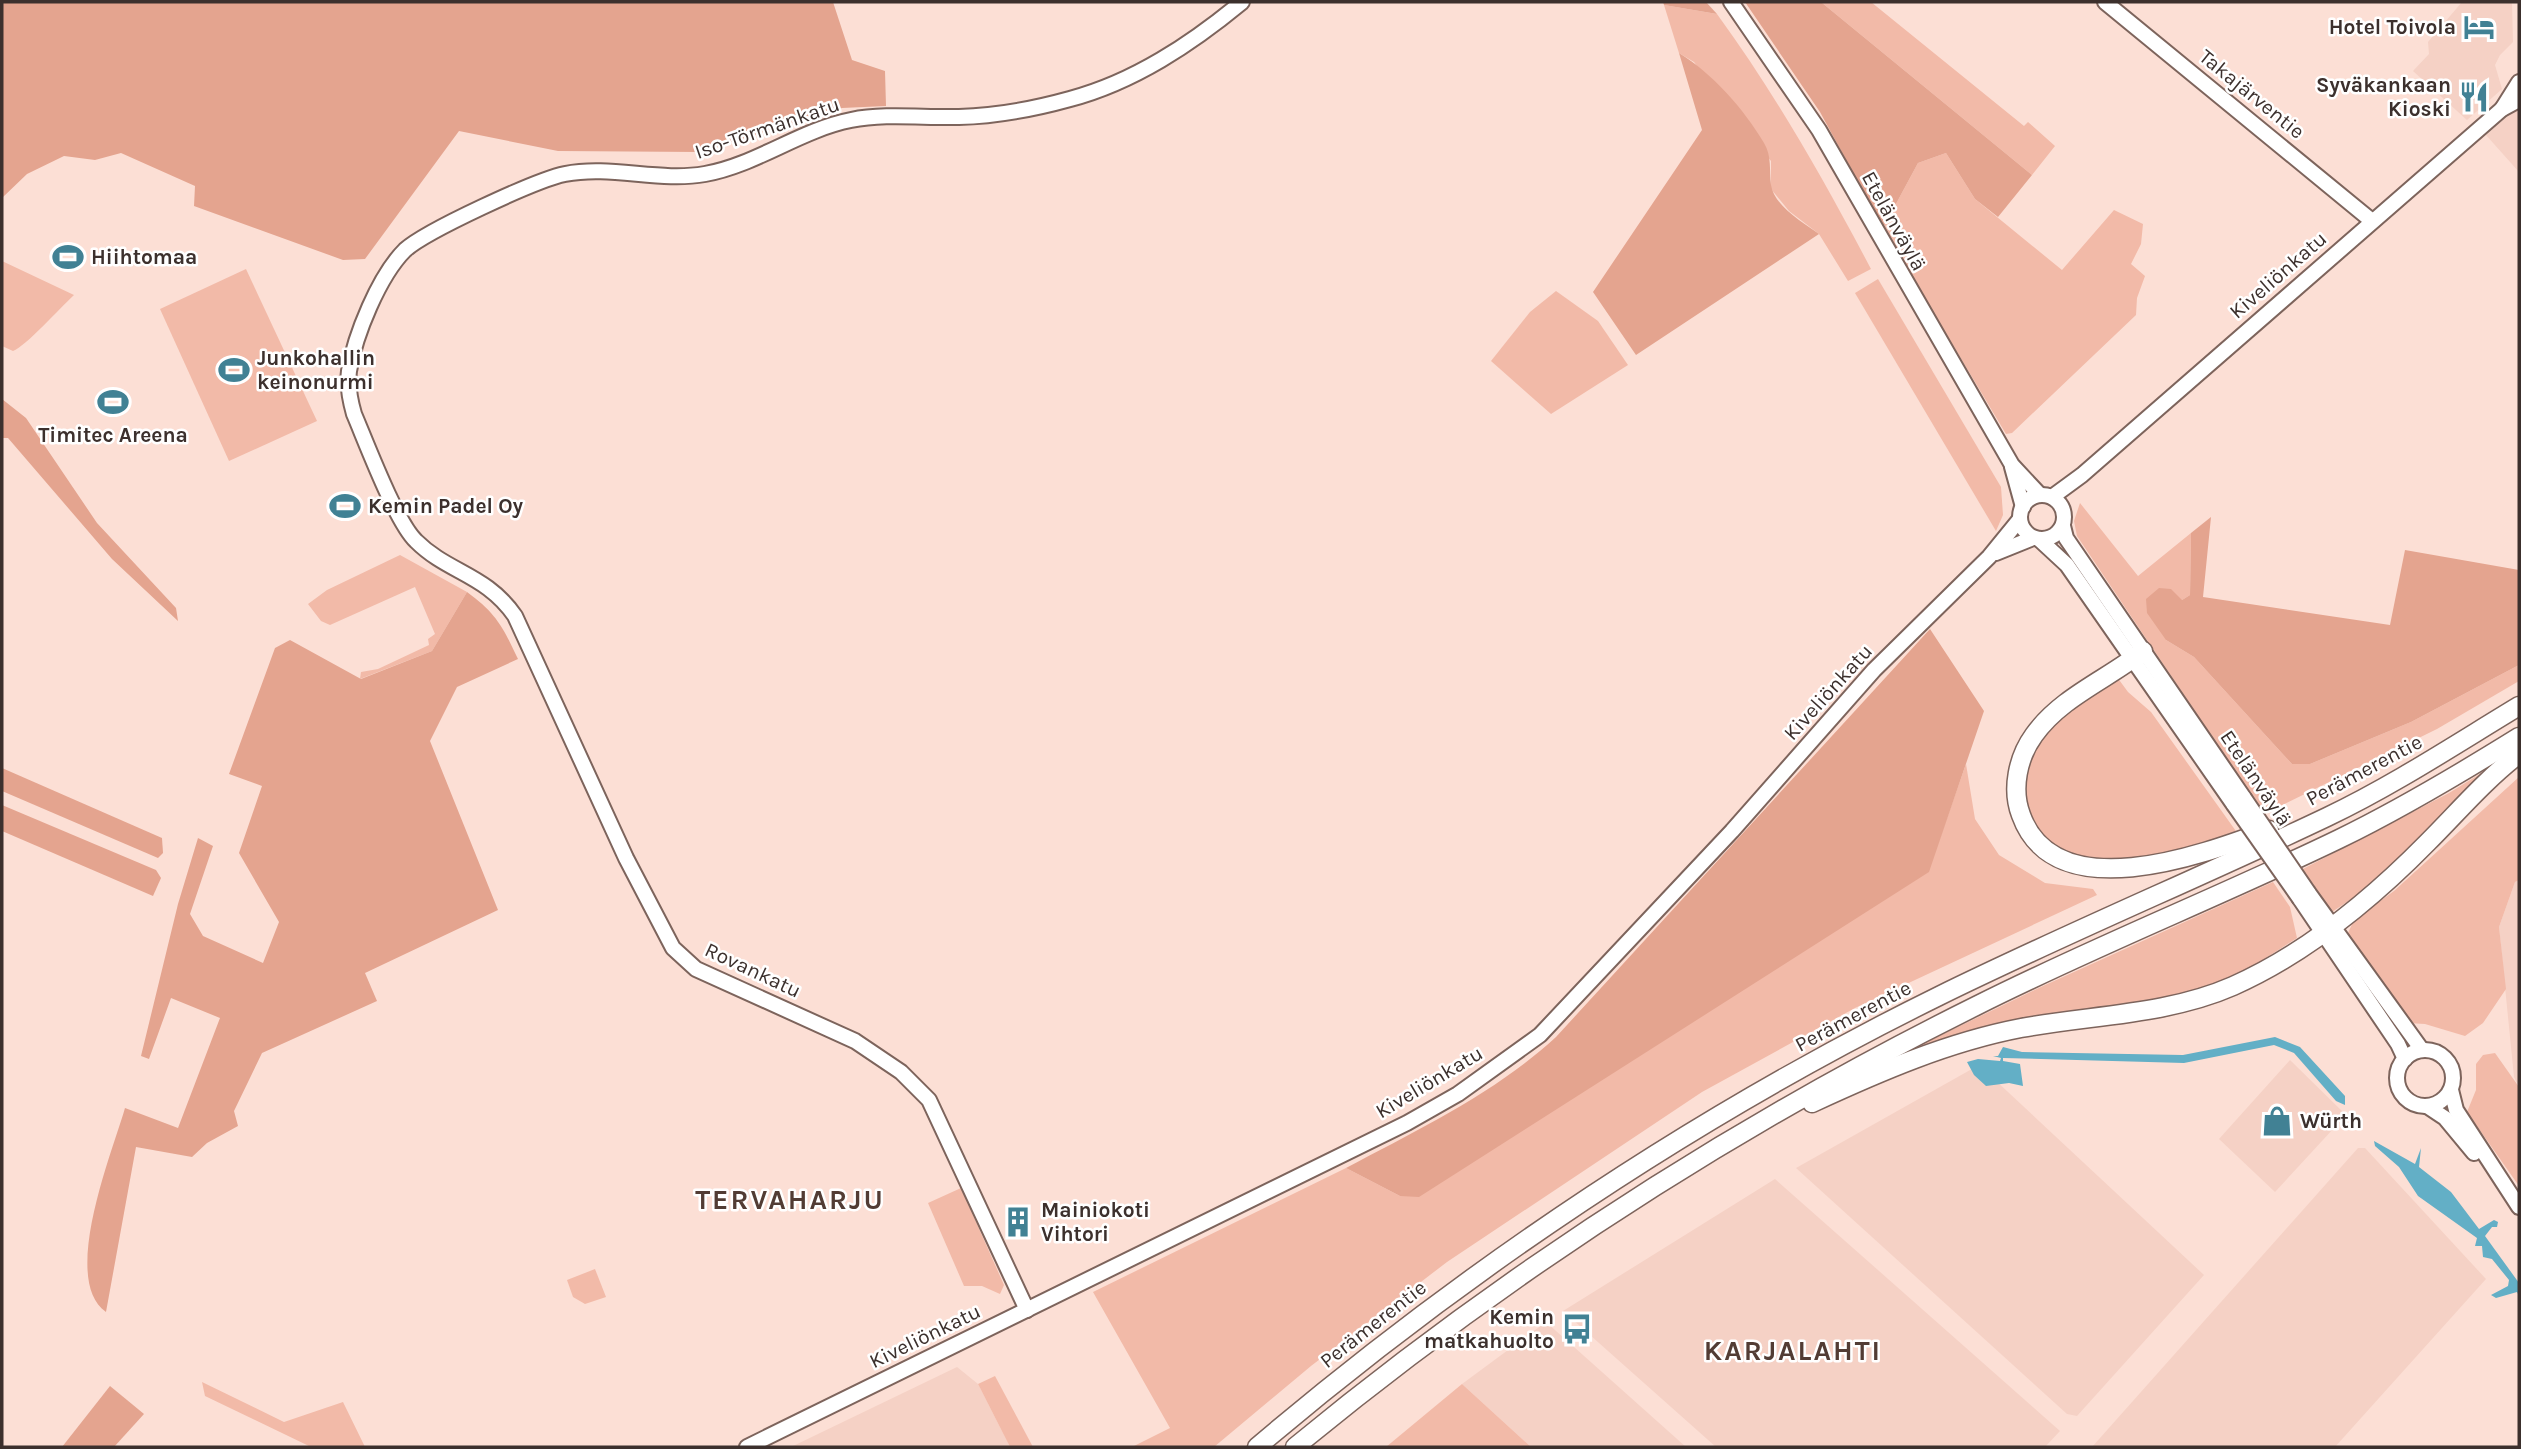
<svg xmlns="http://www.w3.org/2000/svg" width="2521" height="1449" viewBox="0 0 2521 1449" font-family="Karla,sans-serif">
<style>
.built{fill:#f5d1c5}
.green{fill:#f2baa8}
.forest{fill:#e4a48f}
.water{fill:#63afc6}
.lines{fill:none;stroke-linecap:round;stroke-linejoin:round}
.secondary-casing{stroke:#7d645c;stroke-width:18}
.highway-casing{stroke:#7d645c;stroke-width:21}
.secondary{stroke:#fff;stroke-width:14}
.highway{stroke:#fff;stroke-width:18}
.secondary-bridge-casing{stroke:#7d645c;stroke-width:18;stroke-linecap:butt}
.secondary-bridge{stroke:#fff;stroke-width:14}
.labels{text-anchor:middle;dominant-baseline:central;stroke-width:5;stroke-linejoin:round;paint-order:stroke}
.poi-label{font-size:21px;font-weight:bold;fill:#3c302d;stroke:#fff;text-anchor:start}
.street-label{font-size:21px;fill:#3c302d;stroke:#fff}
.district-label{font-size:28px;font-weight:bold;letter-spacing:2px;fill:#523c34;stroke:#fff}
</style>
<rect width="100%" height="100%" fill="#fcdfd5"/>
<!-- built -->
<g class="built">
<polygon points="2462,2 2512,2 2513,42 2500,55 2495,65 2502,89 2467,120 2413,71 2429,54 2428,42"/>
<polygon points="2519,106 2519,172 2486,135"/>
<polygon points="2519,880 2519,1087 2514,1077 2499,927 2515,882"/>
<polygon points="2290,1060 2346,1115 2275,1192 2219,1139"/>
<polygon points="1979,1065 2204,1275 2077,1416 2067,1414 1796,1168"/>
<polygon points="2358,1148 2365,1148 2486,1279 2335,1447 2092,1447"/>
<polygon points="1775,1179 2060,1431 2045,1447 1716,1447 1563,1311"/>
<polygon points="1546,1322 1686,1447 1531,1447 1462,1384"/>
<polygon points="957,1367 978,1384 1010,1447 791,1447"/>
</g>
<!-- green -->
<g class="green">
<polygon points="1821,2 1871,2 2024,126 2028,122 2055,146 2032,175"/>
<path d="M1664,5L1717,14C1776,95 1824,180 1871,269L1848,281L1819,234L1789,211L1771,189V161L1694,62L1679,53Z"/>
<polygon points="1946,153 1975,199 2062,270 2114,210 2143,224 2141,244 2131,264 2145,276 2137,298 2136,315 2012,433 2006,434 1883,228 1918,163"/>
<path d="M2,261L74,295C60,308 26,346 13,351L2,346Z"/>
<polygon points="246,269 317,421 229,461 160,309"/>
<polygon points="1878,279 2001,487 2003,515 1996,531 1855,293"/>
<polygon points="1556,291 1598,321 1628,365 1551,414 1491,361 1530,312"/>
<polygon points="2080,503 2138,576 2191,533 2190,595 2182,600 2166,640 2194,657 2292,764 2310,764 2411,722 2519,665 2519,681 2437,729 2264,814 2077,536 2074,521"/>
<polygon points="400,555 467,592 432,651 360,679 361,672 378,669 429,645 428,639 435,634 415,587 330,625 321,621 308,604 327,590"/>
<path d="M2117,677L2128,692L2151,712L2238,834C2195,847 2148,865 2103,862C2039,858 2003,795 2039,740C2056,713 2091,695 2117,677Z"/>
<polygon points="2506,758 2375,883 2332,912 2328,910 2301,870 2449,793"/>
<polygon points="1966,764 1975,819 1999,855 2045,883 2093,889 2097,895 1855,1008 1702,1092 1447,1262 1311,1366 1214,1447 1132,1447 1170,1428 1093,1292 1346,1168 1400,1196 1928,872"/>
<polygon points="2519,777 2519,880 2515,882 2499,927 2506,989 2483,1023 2465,1036 2425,1024 2407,1023 2349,942 2348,933 2354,920 2394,891"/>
<polygon points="2273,882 2290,907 2297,938 2236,977 2189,994 1912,1053 1910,1050 2043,986"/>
<polygon points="2495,1053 2519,1087 2519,1186 2467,1112 2476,1090 2476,1064 2483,1055"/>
<polygon points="961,1188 1004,1285 1000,1294 982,1286 964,1286 928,1203"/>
<polygon points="595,1269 606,1297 585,1304 573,1297 567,1280"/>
<polygon points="995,1376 1033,1447 1010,1447 978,1384"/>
<polygon points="202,1382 284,1422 343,1402 365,1447 311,1447 205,1396"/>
<polygon points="1462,1384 1531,1447 1386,1447"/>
</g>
<!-- forest -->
<g class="forest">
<polygon points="2,2 833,2 852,60 885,71 886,106 842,108 699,152 558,151 459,131 365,259 343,260 194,206 195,186 121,153 95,160 64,156 27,174 2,198"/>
<polygon points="1663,2 1706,2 1717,14 1664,5"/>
<polygon points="1745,2 1821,2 2032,175 1998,217 1975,199 1946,153 1918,163 1883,228 1820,112"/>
<path d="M1679,53C1712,73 1744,109 1764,143C1772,156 1769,170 1771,185C1774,206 1804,223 1819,234L1636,355L1593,292L1702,130Z"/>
<polygon points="2,399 26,418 97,523 176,608 178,621 112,559 8,438 2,438"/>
<polygon points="2211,517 2203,597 2390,625 2405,550 2519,570 2519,665 2411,722 2310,764 2292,764 2194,657 2166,640 2147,613 2146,599 2159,588 2171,589 2182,600 2190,595 2191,533"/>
<path d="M467,592C496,613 503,627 518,659L457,687L430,741L498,910L365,973L377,1001L262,1053L234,1111L238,1126L207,1143L192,1157L136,1147L106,1312C60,1280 112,1153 125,1108L178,1128L220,1018L171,998L149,1059L141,1056L178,904L198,838L213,846L190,914L203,936L263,963L279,922L239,853L262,786L229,774L275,648L290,640L361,679L432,651Z"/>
<path d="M1930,629L1984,711L1929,872L1419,1197L1400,1196L1346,1168C1419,1129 1495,1093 1556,1037Z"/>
<polygon points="2,768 162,838 163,853 158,858 2,791"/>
<polygon points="2,805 156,870 161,878 153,896 2,831"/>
<polygon points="110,1386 144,1414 114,1447 62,1447"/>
</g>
<!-- water -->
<g class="water">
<polygon points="2275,1037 2300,1047 2345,1096 2345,1105 2336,1101 2294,1053 2274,1045 2184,1063 2003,1058 2003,1061 2020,1064 2023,1086 2009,1083 1986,1086 1974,1075 1967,1062 1978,1059 2000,1061 2001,1058 1993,1056 1998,1056 2003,1047 2022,1052 2183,1055"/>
<polygon points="2374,1141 2415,1164 2421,1148 2419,1167 2451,1192 2479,1229 2494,1220 2498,1222 2497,1227 2492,1227 2485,1236 2519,1283 2519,1296 2517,1292 2496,1298 2491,1295 2508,1286 2509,1280 2492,1259 2483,1257 2482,1246 2475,1246 2477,1238 2418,1196 2399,1167 2375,1146"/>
</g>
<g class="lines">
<!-- secondary casing -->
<g class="secondary-casing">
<g id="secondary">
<polyline points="1731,2 1819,130 2012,465 2040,495"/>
<polyline points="2105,2 2372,221"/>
<polyline points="2502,109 2519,82"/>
<polyline points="2012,467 2023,507"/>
<circle cx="2042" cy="517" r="22"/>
<polyline points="2052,497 2082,475 2502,109 2519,100"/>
<polyline points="2063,526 2066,538 2244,798"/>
<polyline points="2040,540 2067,565 2234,805"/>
<polyline points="1996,553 2033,538"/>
<polyline points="2308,892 2422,1050"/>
<polyline points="2300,899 2398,1044 2405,1059"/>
<circle cx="2425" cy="1078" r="28"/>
<polyline points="2451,1090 2456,1110 2519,1207"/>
<polyline points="2427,1106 2445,1118 2474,1153"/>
<path d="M1027,1310L929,1100L901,1072L855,1041L696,969L673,948L626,858L515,616C486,574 448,573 416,541C396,522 366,442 354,414C350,400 347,386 349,371C355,335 379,276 405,250C426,231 536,180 565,174C611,165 659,182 705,174C756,165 800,130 851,120C885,113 924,118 959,117C996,116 1034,109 1070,99C1134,82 1191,44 1242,2"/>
<polyline points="747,1447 1407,1123 1458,1094 1540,1035 1732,831 1874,670 1989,557 2020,519"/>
</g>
</g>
<!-- highway casing -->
<g class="highway-casing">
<g id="highway">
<path d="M2143,651C2108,679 2061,697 2034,735C2018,757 2011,789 2021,815C2055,910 2204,854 2269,830"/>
<path d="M1812,1103C1879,1072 1948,1042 2021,1028C2091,1015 2167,1015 2233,986C2305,954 2373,898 2428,842C2458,812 2485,780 2519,754"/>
<path d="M1257,1447C1466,1270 1693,1117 1939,996C2067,933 2199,878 2327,817C2394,785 2456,744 2519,706"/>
<path d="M1295,1447C1505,1274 1732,1127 1976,1006C2095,946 2219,897 2339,839C2401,809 2461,773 2519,737"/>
</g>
</g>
<!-- secondary -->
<use href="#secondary" class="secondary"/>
<!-- highway -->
<use href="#highway" class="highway"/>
<!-- secondary-bridge casing -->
<g class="secondary-bridge-casing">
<g id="secondary-bridge">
<polyline points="2244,798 2308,892"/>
<polyline points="2234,805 2300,899"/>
</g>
</g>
<!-- secondary-bridge -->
<use href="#secondary-bridge" class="secondary-bridge"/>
</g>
<!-- icons -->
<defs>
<g id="hotel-bare" transform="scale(2.415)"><path d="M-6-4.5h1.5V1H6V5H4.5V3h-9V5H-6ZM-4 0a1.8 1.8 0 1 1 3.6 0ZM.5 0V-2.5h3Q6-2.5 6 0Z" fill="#418194" stroke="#fff" stroke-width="2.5" paint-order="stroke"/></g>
<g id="restaurant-bare" transform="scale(2.415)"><path d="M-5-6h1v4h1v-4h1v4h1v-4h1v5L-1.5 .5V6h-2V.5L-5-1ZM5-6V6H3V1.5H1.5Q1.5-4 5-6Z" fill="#418194" stroke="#fff" stroke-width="2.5" paint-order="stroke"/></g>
<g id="stadium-bare" transform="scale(2.415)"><path d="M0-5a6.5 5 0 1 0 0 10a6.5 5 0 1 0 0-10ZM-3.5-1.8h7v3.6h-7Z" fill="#418194" stroke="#fff" stroke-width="2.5" paint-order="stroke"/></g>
<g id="shop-bare" transform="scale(2.415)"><path d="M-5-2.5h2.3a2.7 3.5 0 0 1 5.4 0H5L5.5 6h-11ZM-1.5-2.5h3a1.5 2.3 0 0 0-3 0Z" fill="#418194" stroke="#fff" stroke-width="2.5" paint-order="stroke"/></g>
<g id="building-bare" transform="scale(2.415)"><path d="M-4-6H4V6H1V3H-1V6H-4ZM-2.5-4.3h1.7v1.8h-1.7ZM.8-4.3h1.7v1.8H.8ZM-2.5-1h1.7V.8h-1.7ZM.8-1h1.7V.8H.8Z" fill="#418194" stroke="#fff" stroke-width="2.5" paint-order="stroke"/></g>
<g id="bus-bare" transform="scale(2.415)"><path d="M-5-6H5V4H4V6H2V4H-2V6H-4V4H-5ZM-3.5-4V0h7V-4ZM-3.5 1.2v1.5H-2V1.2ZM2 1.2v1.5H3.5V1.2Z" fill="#418194" stroke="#fff" stroke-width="2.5" paint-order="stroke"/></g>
</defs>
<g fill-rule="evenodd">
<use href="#hotel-bare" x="2479" y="27"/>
<use href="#restaurant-bare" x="2474" y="97"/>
<use href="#stadium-bare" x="68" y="257"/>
<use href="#stadium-bare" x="234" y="370"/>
<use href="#stadium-bare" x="113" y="402"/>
<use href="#stadium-bare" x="345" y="506"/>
<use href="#shop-bare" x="2277" y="1121"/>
<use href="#building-bare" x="1018" y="1222"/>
<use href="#bus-bare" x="1577" y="1329"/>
</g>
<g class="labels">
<!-- poi labels -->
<g class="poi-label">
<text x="2456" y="27" text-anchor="end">Hotel Toivola</text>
<text x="2451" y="85" text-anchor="end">Syväkankaan<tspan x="2451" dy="24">Kioski</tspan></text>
<text x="91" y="257">Hiihtomaa</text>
<text x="257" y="358">Junkohallin<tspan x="257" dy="24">keinonurmi</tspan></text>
<text x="113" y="435" text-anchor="middle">Timitec Areena</text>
<text x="368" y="506">Kemin Padel Oy</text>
<text x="2300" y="1121">Würth</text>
<text x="1041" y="1210">Mainiokoti<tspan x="1041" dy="24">Vihtori</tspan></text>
<text x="1554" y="1317" text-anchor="end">Kemin<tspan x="1554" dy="24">matkahuolto</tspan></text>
</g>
<!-- street labels -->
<g class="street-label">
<text transform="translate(2252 94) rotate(39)">Takajärventie</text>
<text transform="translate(767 128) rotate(-19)">Iso-Törmänkatu</text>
<text transform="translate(1894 221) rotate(61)">Etelänväylä</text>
<text transform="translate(2278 275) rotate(-41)">Kiveliönkatu</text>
<text transform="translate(1828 692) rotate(-48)">Kiveliönkatu</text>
<text transform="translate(2364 770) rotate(-28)">Perämerentie</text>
<text transform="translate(2256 778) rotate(56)">Etelänväylä</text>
<text transform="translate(753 970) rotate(25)">Rovankatu</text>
<text transform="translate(1853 1016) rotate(-28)">Perämerentie</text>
<text transform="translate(1429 1082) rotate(-31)">Kiveliönkatu</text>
<text transform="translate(1373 1324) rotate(-38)">Perämerentie</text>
<text transform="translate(925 1336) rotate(-26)">Kiveliönkatu</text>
</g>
<!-- district labels -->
<g class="district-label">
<text x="790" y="1199">TERVAHARJU</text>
<text x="1793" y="1350">KARJALAHTI</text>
</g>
</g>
<!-- border -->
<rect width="2521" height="1449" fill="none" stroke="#3c302d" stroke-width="7"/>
</svg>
